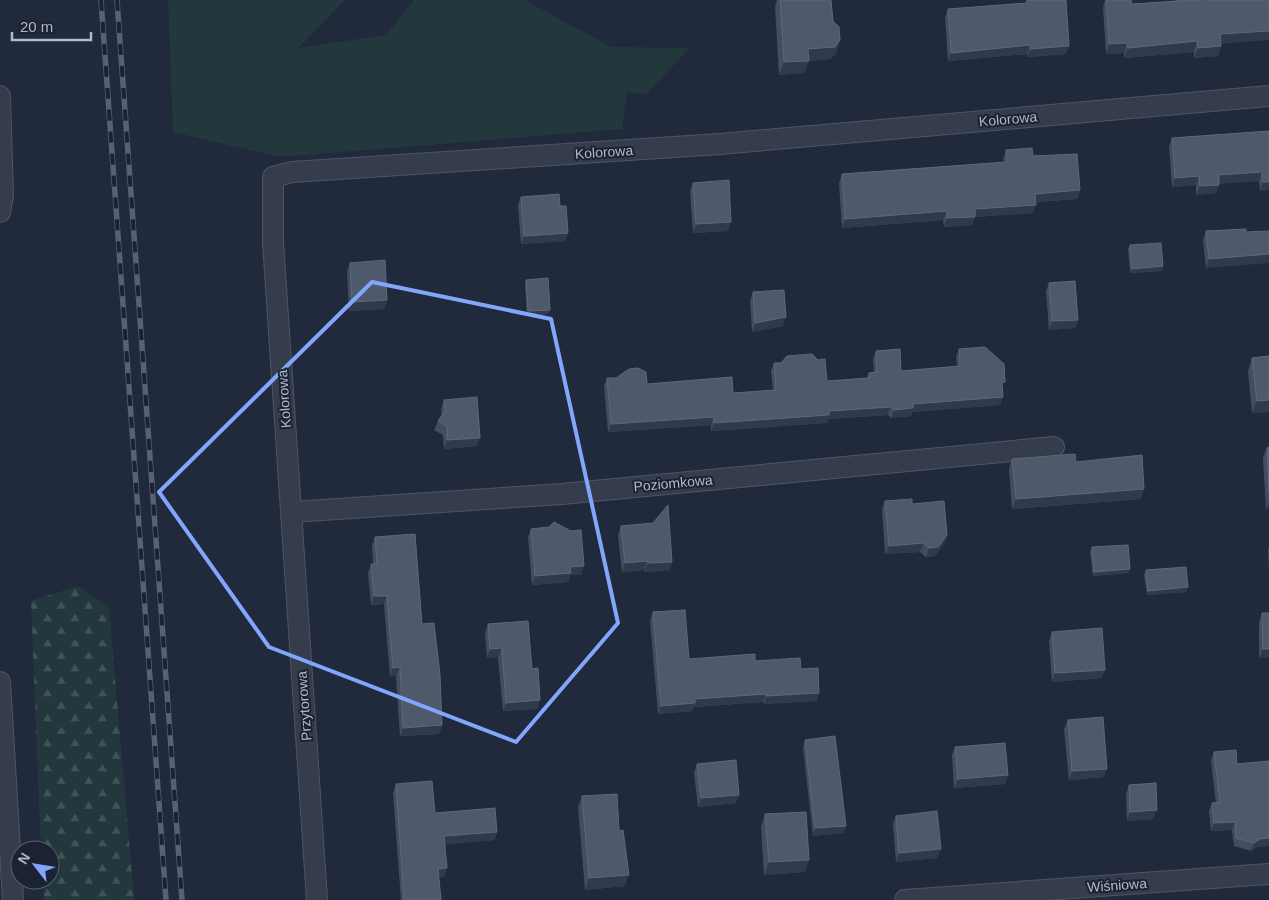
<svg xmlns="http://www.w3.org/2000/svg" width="1269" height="900" viewBox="0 0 1269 900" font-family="Helvetica,sans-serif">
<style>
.grass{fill:#23383d}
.forest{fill:url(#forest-firs)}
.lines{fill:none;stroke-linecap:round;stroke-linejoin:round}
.street-casing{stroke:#4e5564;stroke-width:22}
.street{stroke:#353d4c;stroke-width:20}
.rail-casing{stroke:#576074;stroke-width:5.5}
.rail{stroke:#1b2231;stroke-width:4;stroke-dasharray:11;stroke-linecap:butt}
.wall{fill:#434d61}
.shaded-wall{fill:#313a4d}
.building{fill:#4f596c;stroke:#5e687a}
.marked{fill:none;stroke:#81a6fc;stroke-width:4;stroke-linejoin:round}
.labels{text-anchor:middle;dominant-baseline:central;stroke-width:4;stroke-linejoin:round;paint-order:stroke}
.street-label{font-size:14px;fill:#b1b8c8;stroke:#1b2231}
</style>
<defs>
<pattern id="forest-firs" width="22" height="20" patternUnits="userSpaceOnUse" patternTransform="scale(1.25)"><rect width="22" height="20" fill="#23383d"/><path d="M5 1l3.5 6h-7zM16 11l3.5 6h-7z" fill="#415358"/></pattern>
</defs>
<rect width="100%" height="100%" fill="#212a3c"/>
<!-- grass -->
<polygon class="grass" points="168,0 345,0 298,48 386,35 414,0 525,0 611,47 690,48 646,94 627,92 622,129 279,157 173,132"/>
<!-- forest -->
<polygon class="forest" points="78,586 109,607 134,900 44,900 43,880 50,880 50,850 41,850 31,601"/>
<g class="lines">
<!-- street casing -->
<g class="street-casing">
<g id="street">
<polyline points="0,96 3,195 0,212"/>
<polyline points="292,512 562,494 1054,447"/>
<polyline points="0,682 13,900"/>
<polyline points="317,900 273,242 273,177 292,172 720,144 1269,96"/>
<polyline points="905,900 1269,874"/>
</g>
</g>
<!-- street -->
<use href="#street" class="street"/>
<!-- rail casing -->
<g class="rail-casing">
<g id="rail">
<polyline points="101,0 166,900"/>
<polyline points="117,0 182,900"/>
</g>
</g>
<!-- rail -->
<use href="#rail" class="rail"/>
</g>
<!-- wall -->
<g class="wall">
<polygon points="777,0 831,0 833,21 840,40 836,53 830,59 809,61 804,73 779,75 775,7"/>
<polygon points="1027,0 1066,54 1027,57 1027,54 948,61 945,17 948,9 1026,3"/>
<polygon points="1105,0 1131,0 1132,4 1175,1 1176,0 1204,0 1221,44 1221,46 1218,56 1194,58 1194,52 1124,58 1124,53 1106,54 1103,8"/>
<polygon points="1269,131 1269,190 1260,191 1259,181 1219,183 1216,193 1196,195 1196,185 1172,187 1169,147 1172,138"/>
<polygon points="1006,150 1033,156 1080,190 1077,199 1036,202 1033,213 975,217 972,225 944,227 943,220 842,228 839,183 842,174 1004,162 1003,159"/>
<polygon points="693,183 728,231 693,233 690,191"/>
<polygon points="521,197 560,206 568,233 565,241 521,244 518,205"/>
<polygon points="1246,229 1206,268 1203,240 1206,231"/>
<polygon points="1130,245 1162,271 1130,273 1128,249"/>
<polygon points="350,263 387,300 384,309 349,311 347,271"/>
<polygon points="526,280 550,310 548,314 527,316 525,284"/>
<polygon points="1049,283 1078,320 1075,328 1049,330 1046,291"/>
<polygon points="753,292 783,326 752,332 750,301"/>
<polygon points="959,349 1002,389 1000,405 912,412 911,416 891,418 888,415 828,419 827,423 711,431 711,425 608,432 604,386 607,378 647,384 733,393 773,390 771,371 774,363 827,381 867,378 869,373 874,372 873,359 876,351 901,371 957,366 956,357"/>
<polygon points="1269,356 1269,412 1252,413 1248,371 1252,358"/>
<polygon points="444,400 477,446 444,449 443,435 434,430 438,421 442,416 441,409"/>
<polygon points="1269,447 1269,509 1266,509 1263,457 1267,448"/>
<polygon points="1012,459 1076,462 1141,499 1012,509 1009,469"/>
<polygon points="885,501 912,504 947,535 944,544 935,556 926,557 920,552 885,554 882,509"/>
<polygon points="621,526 672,562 669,570 644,572 644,570 622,572 618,535"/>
<polygon points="531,529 581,575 570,575 568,582 532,585 528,537"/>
<polygon points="375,537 422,624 442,725 439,734 400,736 396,676 390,676 384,604 371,605 368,573 371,564 373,564 372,546"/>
<polygon points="1269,546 1269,572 1268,549"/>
<polygon points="1092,547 1130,569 1128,573 1093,576 1090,551"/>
<polygon points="1146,570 1186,592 1147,595 1144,575"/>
<polygon points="653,612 689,659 755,661 801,669 817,701 764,704 763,702 694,707 692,711 658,714 650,620"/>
<polygon points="1262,613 1269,613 1269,657 1259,658 1259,622"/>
<polygon points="488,624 532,669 540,700 537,709 503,711 498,657 487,658 485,633"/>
<polygon points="1052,632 1102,678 1052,682 1049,641"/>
<polygon points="1068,720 1104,777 1069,780 1064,729"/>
<polygon points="805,740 846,826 843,833 813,836 803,747"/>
<polygon points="955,747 1008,775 1005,784 954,788 952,755"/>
<polygon points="1214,752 1237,764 1269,761 1269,846 1257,847 1251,851 1234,846 1232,830 1211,831 1209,811 1212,803 1216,803 1211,760"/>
<polygon points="697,764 736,803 698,807 694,773"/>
<polygon points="396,784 435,813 497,832 494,840 445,844 444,877 439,877 441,900 401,900 393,793"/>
<polygon points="1129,785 1157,810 1153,819 1127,821 1126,794"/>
<polygon points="582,796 619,831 625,886 585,890 578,807"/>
<polygon points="765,814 805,872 764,875 761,827"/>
<polygon points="896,816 937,858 896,862 893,824"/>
</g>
<!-- shaded-wall -->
<g class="shaded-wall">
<polygon points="1269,31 1269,40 1217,44 1220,34"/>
<polygon points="840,40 836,53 830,59 809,61 804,73 779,75 784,62 808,49"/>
<polygon points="1197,41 1194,52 1124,58 1128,48"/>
<polygon points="1127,43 1124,53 1106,54 1109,44"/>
<polygon points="1030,45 1027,54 948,61 951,53"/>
<polygon points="1069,46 1066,54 1027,57 1030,49"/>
<polygon points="1221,46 1218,56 1194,58 1198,48"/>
<polygon points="1262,172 1259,181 1216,184 1219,175"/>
<polygon points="1199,176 1196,185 1172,187 1175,178"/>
<polygon points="1263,182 1269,182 1269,190 1260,191"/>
<polygon points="1219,185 1216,193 1196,195 1200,186"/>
<polygon points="1080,190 1077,199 1032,202 1035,194"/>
<polygon points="1036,205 1033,213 975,217 972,225 944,227 947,218 975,209"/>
<polygon points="947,211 943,220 842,228 845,219"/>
<polygon points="731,222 728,231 693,233 696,224"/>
<polygon points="568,233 565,241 521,244 524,236"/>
<polygon points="1269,254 1269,263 1206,268 1209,259"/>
<polygon points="1163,266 1162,271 1130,273 1132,269"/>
<polygon points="387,300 384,309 349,311 352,302"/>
<polygon points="550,310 548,314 527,316 528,311"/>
<polygon points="786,317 783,326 752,332 755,323"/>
<polygon points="1078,320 1075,328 1049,330 1052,321"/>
<polygon points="1003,397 1000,405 912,412 911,416 891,418 894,410 913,404"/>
<polygon points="1269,400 1269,412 1252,413 1257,401"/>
<polygon points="891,407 888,415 828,419 827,423 711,431 714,423 829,411"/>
<polygon points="714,417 711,425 608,432 611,424"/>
<polygon points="480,438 477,446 444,449 447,440"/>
<polygon points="1144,489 1141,499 1012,509 1016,499"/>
<polygon points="1269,501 1269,509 1266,509"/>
<polygon points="947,535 944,544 935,556 926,557 929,548"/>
<polygon points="924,543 920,552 885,554 889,546"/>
<polygon points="647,561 644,570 622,572 625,563"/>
<polygon points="672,562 669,570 644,572 648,563"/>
<polygon points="584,566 581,575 570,575 568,582 532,585 535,576 570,567"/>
<polygon points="1130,569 1128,573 1093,576 1094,572"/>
<polygon points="1188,587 1186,592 1147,595 1148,591"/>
<polygon points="374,596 387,596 384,604 371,605"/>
<polygon points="502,648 498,657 487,658 490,649"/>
<polygon points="1263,649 1269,649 1269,657 1259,658"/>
<polygon points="400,667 396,676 390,676 393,668"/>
<polygon points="1105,670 1102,678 1052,682 1055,673"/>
<polygon points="819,693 817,701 764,704 766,696"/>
<polygon points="766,694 763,702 694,707 692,711 658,714 661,706 695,699"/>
<polygon points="540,700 537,709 503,711 506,703"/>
<polygon points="442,725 439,734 400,736 403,728"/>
<polygon points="1107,769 1104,777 1069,780 1072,771"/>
<polygon points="1008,775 1005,784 954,788 958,779"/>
<polygon points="739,795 736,803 698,807 701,798"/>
<polygon points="1157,810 1153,819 1127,821 1130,812"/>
<polygon points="1235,822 1232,830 1211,831 1214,823"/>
<polygon points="846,826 843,833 813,836 815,828"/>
<polygon points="497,832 494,840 441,845 444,836"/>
<polygon points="1269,838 1269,846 1257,847 1251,851 1254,843 1260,839"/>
<polygon points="941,849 937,858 896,862 899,853"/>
<polygon points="809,860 805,872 764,875 769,862"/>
<polygon points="447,868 444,877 435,878 438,869"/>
<polygon points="629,875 625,886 585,890 589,878"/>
</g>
<!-- building -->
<g class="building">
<polygon points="780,0 831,0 833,21 839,27 840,40 835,47 808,49 809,61 784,62"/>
<polygon points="1027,0 1066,0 1069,46 1030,49 1030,45 951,53 948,9 1027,3"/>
<polygon points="1106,0 1131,0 1132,4 1178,1 1178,0 1204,0 1204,1 1223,0 1269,0 1269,31 1220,34 1221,46 1198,48 1197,41 1128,48 1127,43 1109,44"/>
<polygon points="1269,131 1269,182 1263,182 1262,172 1219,175 1219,185 1200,186 1199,176 1175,178 1172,138"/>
<polygon points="1032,148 1033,156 1077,154 1080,190 1035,194 1036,205 975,209 975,217 947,218 947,211 845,219 842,174 1007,162 1006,150"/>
<polygon points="729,180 731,222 696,224 693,183"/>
<polygon points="559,194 560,206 566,206 568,233 524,236 521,197"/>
<polygon points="1246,229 1246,232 1269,231 1269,254 1209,259 1206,231"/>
<polygon points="1161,243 1163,266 1132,269 1130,245"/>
<polygon points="385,260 387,300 352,302 350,263"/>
<polygon points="548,278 550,310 528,311 526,280"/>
<polygon points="1075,281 1078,320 1052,321 1049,283"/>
<polygon points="784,290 786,317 755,323 753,292"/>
<polygon points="985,347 1004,364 1005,382 1002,383 1003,397 913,404 913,408 894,410 891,407 829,411 829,415 714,423 714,417 611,424 607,378 616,378 629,369 638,368 646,372 647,384 732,377 733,393 776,390 774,363 781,363 787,356 812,354 818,360 825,359 827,381 869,378 869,373 877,372 876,351 900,349 901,371 960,366 959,349"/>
<polygon points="1269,356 1269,400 1257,401 1252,358"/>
<polygon points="477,397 480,438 447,440 447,426 438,421 445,411 444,400"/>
<polygon points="1269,447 1269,491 1267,448"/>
<polygon points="1075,454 1076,462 1142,455 1144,489 1016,499 1012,459"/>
<polygon points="912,499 912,504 944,501 947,535 938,547 929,548 924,543 889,546 885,501"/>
<polygon points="668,505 672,562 648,563 647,561 625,563 621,526 653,523"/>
<polygon points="554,522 571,531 581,530 584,566 570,567 571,573 535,576 531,529 549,527"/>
<polygon points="415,534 422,624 434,623 440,675 442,725 403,728 400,667 393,668 387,596 374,596 371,564 377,564 375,537"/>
<polygon points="1128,545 1130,569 1094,572 1092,547"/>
<polygon points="1186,567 1188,587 1148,591 1146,570"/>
<polygon points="685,610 689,659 755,654 755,661 800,658 801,669 818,668 819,693 766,696 766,694 695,699 695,703 661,706 653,612"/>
<polygon points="1262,613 1269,613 1269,649 1263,649"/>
<polygon points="528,621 532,669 538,668 540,700 506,703 502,648 490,649 488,624"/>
<polygon points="1102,628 1105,670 1055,673 1052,632"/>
<polygon points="1103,717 1107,769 1072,771 1068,720"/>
<polygon points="835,736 846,826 815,828 805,740"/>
<polygon points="1005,743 1008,775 958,779 955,747"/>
<polygon points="1236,750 1237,764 1269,761 1269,838 1260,839 1254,843 1236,838 1235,822 1214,823 1212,803 1220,802 1214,752"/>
<polygon points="736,760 739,795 701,798 697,764"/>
<polygon points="432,781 435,813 495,808 497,832 444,836 447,868 438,869 441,900 404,900 396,784"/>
<polygon points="1156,783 1157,810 1130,812 1129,785"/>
<polygon points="617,794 619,831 623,830 629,875 589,878 582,796"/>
<polygon points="937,811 941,849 899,853 896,816"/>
<polygon points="806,812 809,860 769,862 765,814"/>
</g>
<!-- marked area -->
<path class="marked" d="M372,282L551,319L618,623L516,742L269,647L159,492Z"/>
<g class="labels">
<!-- street labels -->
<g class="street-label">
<text transform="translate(1008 119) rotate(-5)">Kolorowa</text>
<text transform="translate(604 152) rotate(-4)">Kolorowa</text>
<text transform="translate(284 399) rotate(-94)">Kolorowa</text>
<text transform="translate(673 483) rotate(-5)">Poziomkowa</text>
<text transform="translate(304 706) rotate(-94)">Przytorowa</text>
<text transform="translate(1117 885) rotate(-4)">Wiśniowa</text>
</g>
</g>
<!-- north arrow -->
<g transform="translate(35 865) rotate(301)"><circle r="24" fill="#1b2231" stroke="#575e6d"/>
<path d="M0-4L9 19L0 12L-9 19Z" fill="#81a6fc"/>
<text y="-8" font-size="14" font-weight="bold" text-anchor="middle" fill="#b1b8c8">N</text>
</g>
<!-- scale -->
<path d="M12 32v8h79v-8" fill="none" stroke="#b1b8c8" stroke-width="2.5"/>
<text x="20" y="32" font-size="15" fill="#b1b8c8" stroke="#1b2231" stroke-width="4" paint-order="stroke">20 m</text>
</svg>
